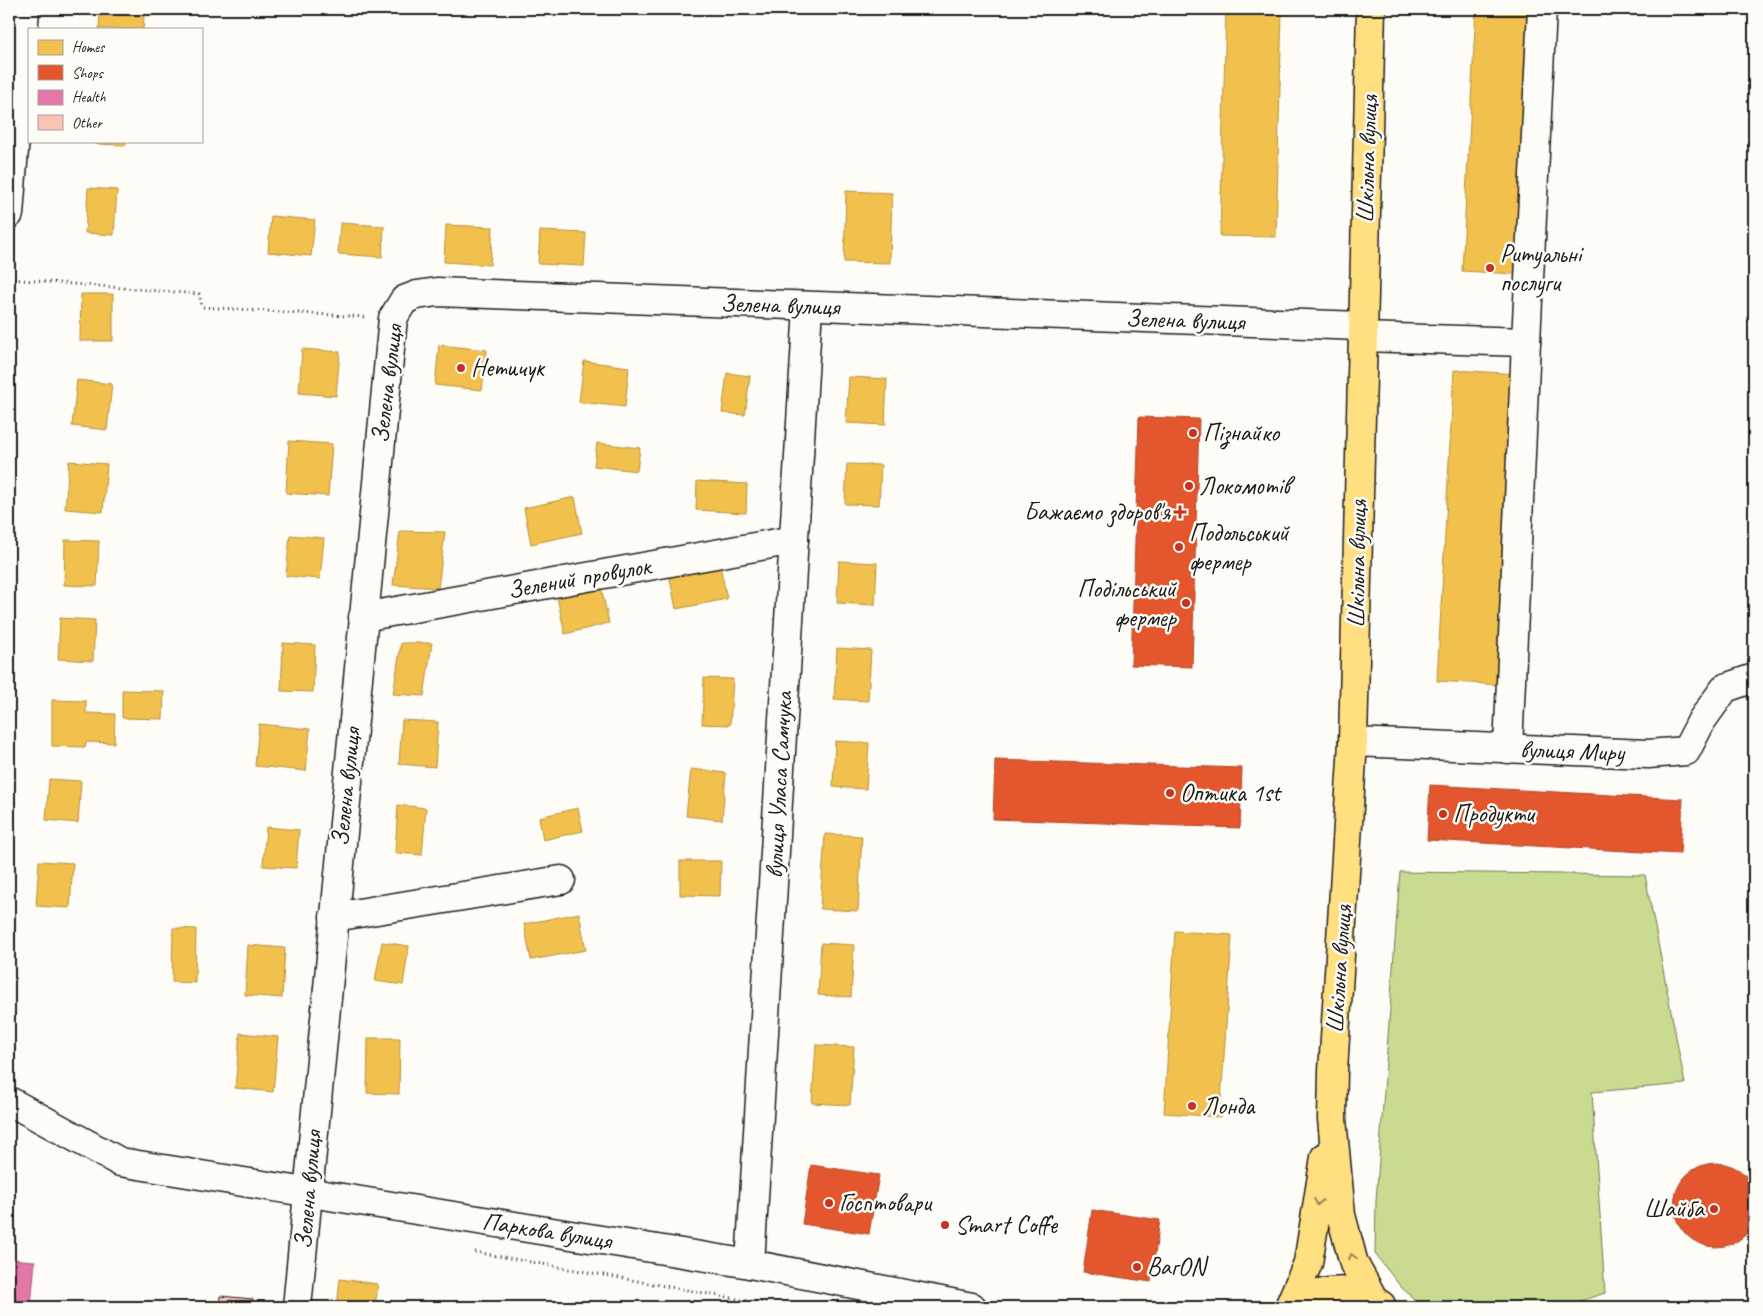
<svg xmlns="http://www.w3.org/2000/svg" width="1763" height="1316" viewBox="0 0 1763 1316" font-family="Caveat,sans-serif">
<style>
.green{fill:#c9db90;stroke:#727c56}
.homes{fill:#f2c14e;stroke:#b2903f}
.shops{fill:#e4572e;stroke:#a84529}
.health{fill:#e377a8;stroke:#a75c7e}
.building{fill:#fcc1b4;stroke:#1c1c1c}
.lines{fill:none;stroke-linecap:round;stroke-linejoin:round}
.minor-casing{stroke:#1c1c1c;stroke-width:31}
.major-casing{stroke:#1c1c1c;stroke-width:31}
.path{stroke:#1c1c1c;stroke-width:3;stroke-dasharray:1 4;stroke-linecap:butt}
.minor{stroke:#fdfcf7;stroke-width:28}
.major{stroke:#ffdf80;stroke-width:28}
.oneway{stroke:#998753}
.poi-dot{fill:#c8321e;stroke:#fdfcf7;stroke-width:2}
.labels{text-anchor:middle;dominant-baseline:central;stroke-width:5;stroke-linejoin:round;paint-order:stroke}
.street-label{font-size:25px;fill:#1c1c1c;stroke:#fdfcf7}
.poi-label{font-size:25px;fill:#1c1c1c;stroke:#fdfcf7;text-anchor:start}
</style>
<rect width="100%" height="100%" fill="#fdfcf7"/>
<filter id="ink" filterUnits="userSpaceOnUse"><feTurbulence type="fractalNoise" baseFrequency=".02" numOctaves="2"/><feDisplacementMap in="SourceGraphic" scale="10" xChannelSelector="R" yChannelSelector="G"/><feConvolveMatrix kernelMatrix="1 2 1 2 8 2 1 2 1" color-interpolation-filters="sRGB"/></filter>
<g filter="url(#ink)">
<!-- green -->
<polygon class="green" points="1400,872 1645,875 1685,1084 1592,1092 1605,1293 1561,1307 1423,1307 1401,1287 1375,1254 1376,1201"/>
<!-- homes -->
<g class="homes">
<polygon points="516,9 556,9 556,11"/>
<polygon points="1226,9 1282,9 1276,237 1220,236"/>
<polygon points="1476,9 1532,9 1517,274 1462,271"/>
<polygon points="100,12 144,16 143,29 99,29"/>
<polygon points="95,141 126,141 126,145 95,144"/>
<polygon points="88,188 117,190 114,235 85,233"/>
<polygon points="846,191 892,193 890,263 844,262"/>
<polygon points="271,216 315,220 311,256 268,252"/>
<polygon points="340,223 384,226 382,257 338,254"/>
<polygon points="446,225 493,227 490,265 444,262"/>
<polygon points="540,231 586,233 584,266 538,264"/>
<polygon points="81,294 113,294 113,341 80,341"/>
<polygon points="439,345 487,350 482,390 435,385"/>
<polygon points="302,349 340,352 336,396 299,393"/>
<polygon points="584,361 629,367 625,407 579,402"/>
<polygon points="1454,370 1518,374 1501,685 1437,681"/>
<polygon points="727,373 750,376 745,415 722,413"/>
<polygon points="849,377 887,379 885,425 846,423"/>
<polygon points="77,380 112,384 107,430 72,426"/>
<polygon points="289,441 332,444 328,496 286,493"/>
<polygon points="597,443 640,448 637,471 594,466"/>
<polygon points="69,461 107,464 103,512 65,509"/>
<polygon points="847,464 881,465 879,505 845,504"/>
<polygon points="697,481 747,484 746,513 696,510"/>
<polygon points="575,497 582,533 531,544 524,508"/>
<polygon points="400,531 445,532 438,588 393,585"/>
<polygon points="290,535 324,538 320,579 286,576"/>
<polygon points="65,540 99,541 97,586 64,585"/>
<polygon points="839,561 877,563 875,605 837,603"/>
<polygon points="720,565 727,599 676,609 669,574"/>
<polygon points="601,587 609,623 565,634 557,597"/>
<polygon points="60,618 95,620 93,661 58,659"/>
<polygon points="283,643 315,645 313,692 281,691"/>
<polygon points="401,643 432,643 424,696 393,694"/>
<polygon points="837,648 871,650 868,701 834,699"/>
<polygon points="704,678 733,679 730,725 702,724"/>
<polygon points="122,690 164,691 163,719 122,718"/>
<polygon points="52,700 86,701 86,713 115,714 114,743 86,742 85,747 52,746"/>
<polygon points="402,720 438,722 435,767 399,764"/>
<polygon points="259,724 310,729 306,771 255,766"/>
<polygon points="835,741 869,743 866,789 833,787"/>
<polygon points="691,769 726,773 722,820 686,816"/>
<polygon points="49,779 81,781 78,823 46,820"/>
<polygon points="398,805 426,808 422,855 395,853"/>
<polygon points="578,808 583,831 543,840 539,817"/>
<polygon points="266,827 299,830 296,868 263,866"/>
<polygon points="825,834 862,836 858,911 820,909"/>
<polygon points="39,861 73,863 70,908 36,906"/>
<polygon points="680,861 721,861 720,896 680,895"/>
<polygon points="579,913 586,950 531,960 524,924"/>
<polygon points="173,928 196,929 195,983 172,982"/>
<polygon points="1175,931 1232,935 1220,1117 1164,1113"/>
<polygon points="382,942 409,946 403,985 375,981"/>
<polygon points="821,943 854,945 851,997 818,995"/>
<polygon points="248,945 285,948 282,998 245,995"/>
<polygon points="240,1033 278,1037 273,1092 235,1088"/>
<polygon points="368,1038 400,1038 399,1094 367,1093"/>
<polygon points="816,1045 854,1047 850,1105 812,1103"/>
<polygon points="340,1279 378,1284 375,1307 337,1307"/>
</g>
<!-- shops -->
<g class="shops">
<polygon points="1139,417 1199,419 1192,667 1131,665"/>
<polygon points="995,760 1242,768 1240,828 993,819"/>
<polygon points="1430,785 1683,799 1680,854 1427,840"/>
<circle cx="1716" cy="1205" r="42"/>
<polygon points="811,1165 879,1175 869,1234 802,1224"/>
<polygon points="1092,1210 1160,1220 1151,1282 1083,1272"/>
</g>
<!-- health -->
<polygon class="health" points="9,1259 35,1261 31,1307 9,1307"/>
<!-- building -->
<polygon class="building" points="220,1296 253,1299 252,1307 219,1307"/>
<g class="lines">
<!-- minor casing -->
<g class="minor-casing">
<g id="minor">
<polyline points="9,214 25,9"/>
<polyline points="1362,337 1526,342 1542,9"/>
<polyline points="363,617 794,540"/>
<polyline points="1353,742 1648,754 1686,751 1702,720 1725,688 1754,678"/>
<polyline points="1508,749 1526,342"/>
<polyline points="334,917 561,880"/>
<polyline points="9,1101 120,1162 750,1264 972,1307"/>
<polyline points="750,1264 808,307"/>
<polyline points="297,1307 393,318 404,300 417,295 437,292 1362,326"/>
</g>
</g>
<!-- major casing -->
<g class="major-casing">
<g id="major">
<polyline points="1371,9 1353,742 1333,1071 1332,1119 1341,1215 1354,1264 1374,1300"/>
<polyline points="1289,1307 1308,1263 1325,1157"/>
<path d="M1295,1307C1319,1286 1356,1287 1381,1305"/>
</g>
</g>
<!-- path -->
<g class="path">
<polyline points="9,279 199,294 202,307 364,317"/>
<polyline points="475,1252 782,1307"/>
</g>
<!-- minor -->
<use href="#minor" class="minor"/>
<!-- major -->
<use href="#major" class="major"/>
</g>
<!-- one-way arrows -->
<defs><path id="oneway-chevron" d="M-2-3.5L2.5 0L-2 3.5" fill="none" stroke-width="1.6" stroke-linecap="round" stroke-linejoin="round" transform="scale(1.25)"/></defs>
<g class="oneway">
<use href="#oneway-chevron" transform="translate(1318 1202) rotate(99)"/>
<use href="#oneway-chevron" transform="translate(1352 1257) rotate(-105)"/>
</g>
</g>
<!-- markers -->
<g class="poi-dot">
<circle cx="1490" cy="268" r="5"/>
<circle cx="461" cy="368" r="5"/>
<circle cx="1193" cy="433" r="5"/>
<circle cx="1189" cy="486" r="5"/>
<path d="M1177.5 504.5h5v5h5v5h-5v5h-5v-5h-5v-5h5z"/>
<circle cx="1179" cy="547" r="5"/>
<circle cx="1186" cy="603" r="5"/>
<circle cx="1170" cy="793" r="5"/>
<circle cx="1443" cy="814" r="5"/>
<circle cx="1192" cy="1106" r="5"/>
<circle cx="829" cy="1203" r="5"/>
<circle cx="1714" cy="1209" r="5"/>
<circle cx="945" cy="1225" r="5"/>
<circle cx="1137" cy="1267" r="5"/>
</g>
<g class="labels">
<!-- street labels -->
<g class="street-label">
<text transform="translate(1367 159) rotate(-88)">Шкільна вулиця</text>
<text transform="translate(780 305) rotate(2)">Зелена вулиця</text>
<text transform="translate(1185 320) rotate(2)">Зелена вулиця</text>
<text transform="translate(387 384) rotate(-83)">Зелена вулиця</text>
<text transform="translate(1357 564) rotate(-89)">Шкільна вулиця</text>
<text transform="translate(579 578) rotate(-10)">Зелений провулок</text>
<text transform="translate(1572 751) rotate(2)">вулиця Миру</text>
<text transform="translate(779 785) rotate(-87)">вулиця Уласа Самчука</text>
<text transform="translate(346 787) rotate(-84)">Зелена вулиця</text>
<text transform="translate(1339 969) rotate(-86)">Шкільна вулиця</text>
<text transform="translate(308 1190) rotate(-85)">Зелена вулиця</text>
<text transform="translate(547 1231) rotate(9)">Паркова вулиця</text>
</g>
<!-- poi labels -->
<g class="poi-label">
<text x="1500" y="254">Ритуальнi<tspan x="1500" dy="29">послуги</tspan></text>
<text x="471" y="368">Нетичук</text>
<text x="1203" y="433">Пiзнайко</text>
<text x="1199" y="486">Локомотiв</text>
<text x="1170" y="512" text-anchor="end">Бажаємо здоров'я</text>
<text x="1189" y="533">Подольський<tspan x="1189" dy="29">фермер</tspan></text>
<text x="1176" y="589" text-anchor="end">Подільський<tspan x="1176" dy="29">фермер</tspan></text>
<text x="1180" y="793">Оптика 1st</text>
<text x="1453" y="814">Продукти</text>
<text x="1202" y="1106">Лонда</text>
<text x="839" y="1203">Госптовари</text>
<text x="1704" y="1209" text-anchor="end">Шайба</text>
<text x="955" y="1225">Smart Coffe</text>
<text x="1147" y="1267">ВагON</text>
</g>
</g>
<!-- margin -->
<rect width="1763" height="1316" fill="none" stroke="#fdfcf7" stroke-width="30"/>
<rect x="15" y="15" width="1733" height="1286" fill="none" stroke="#1c1c1c" stroke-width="2" filter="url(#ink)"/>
<!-- legend -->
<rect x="28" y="28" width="175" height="115" fill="#fdfcf7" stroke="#a3a29f"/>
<rect x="38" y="40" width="25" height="15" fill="#f2c14e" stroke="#a3a29f"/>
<text x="72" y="52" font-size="15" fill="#1c1c1c">Homes</text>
<rect x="38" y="65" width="25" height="15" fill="#e4572e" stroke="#a3a29f"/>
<text x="72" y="78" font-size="15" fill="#1c1c1c">Shops</text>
<rect x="38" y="90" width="25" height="15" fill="#e377a8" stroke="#a3a29f"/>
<text x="72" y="102" font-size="15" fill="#1c1c1c">Health</text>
<rect x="38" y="115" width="25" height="15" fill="#fcc1b4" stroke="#a3a29f"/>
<text x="72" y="128" font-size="15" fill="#1c1c1c">Other</text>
</svg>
